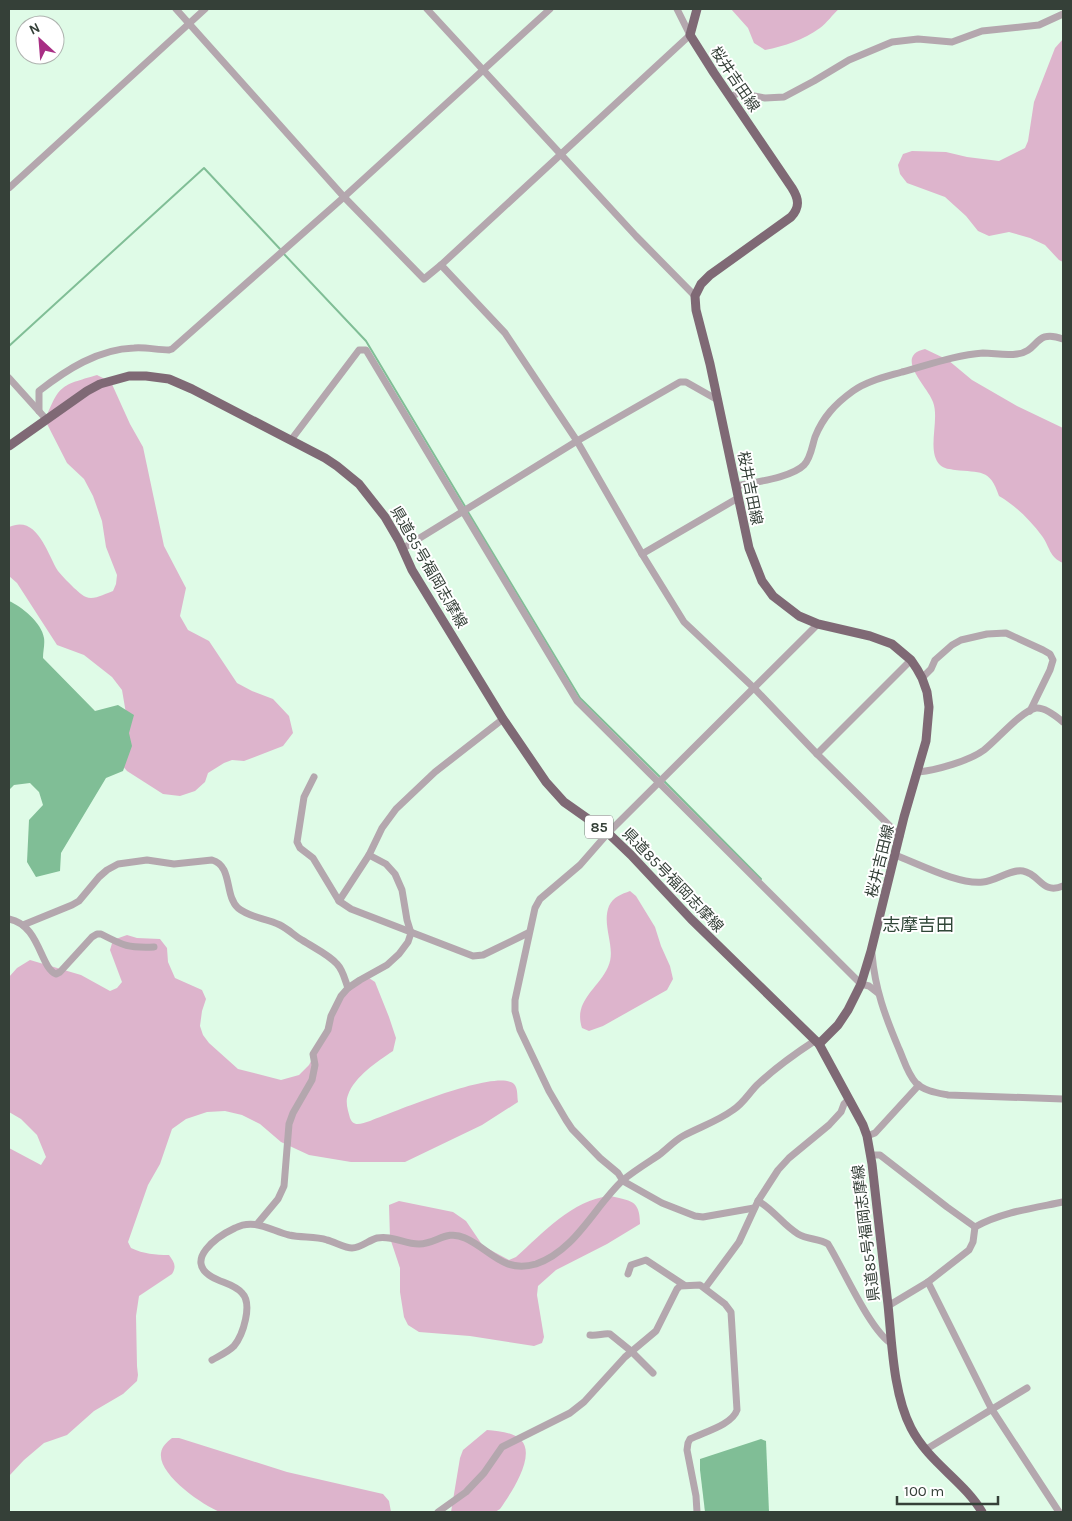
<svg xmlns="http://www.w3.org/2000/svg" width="1072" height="1521" viewBox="0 0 1072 1521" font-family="Karla,'Noto Sans JP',sans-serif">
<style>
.green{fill:#ddb4cc}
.water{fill:#80be96}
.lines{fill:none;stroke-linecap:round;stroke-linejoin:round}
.stream{stroke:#80be96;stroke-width:2}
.minor{stroke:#b4a7ae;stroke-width:7}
.major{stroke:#7f6975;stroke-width:9}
.labels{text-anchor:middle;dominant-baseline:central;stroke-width:4;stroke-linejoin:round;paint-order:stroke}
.shield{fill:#fff;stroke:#727974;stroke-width:1}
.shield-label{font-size:14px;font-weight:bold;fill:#354038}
.street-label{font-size:15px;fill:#354038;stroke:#fff}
.quarter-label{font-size:18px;fill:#2f4637;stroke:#fff}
</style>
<rect width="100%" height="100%" fill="#dffbe7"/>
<!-- green -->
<g class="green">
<path d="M731,9H839C832,15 827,23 820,28C803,40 785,46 765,50L754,43L748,28Z"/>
<polygon points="1063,39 1063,262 1059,260 1045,245 1030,238 1009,232 989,236 978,231 966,216 945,197 907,183 900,174 898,165 903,154 912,151 946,152 967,157 999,161 1025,148 1028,141 1034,102 1055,48"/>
<path d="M925,349L948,360L972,380L1017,406L1063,428V563C1049,557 1050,547 1042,536C1030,520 1016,506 999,496C990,468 980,473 955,470C950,469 944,469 940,465C926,451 940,420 933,402C928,387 893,356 925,349Z"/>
<path d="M97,375L111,382L130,424L143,447L164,546L186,588L180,616L188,630L209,641L237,683L252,691L273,699L289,716L293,733L283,746L244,761L232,760L224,763L208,773L205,782L195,791L180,796L163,794L127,771L121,764L128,725L122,690L112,677L84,655L57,645L17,583L9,576V527C37,514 47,553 58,571C63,577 69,583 74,588C79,592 84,598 91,598C98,598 107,593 113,591L116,584L117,575L106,547L102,521L93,496L84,479L67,463L45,420C60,384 60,386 97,375Z"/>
<path d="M630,891L636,896L655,927L661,946L670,966L673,979L667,990L603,1026L589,1031L582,1028C573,1001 598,989 608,967C617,948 601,926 609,906C613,897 622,894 630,891Z"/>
<path d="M127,935L137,938L160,939L167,948L168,962L175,978L202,990L206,999L202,1011L200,1026L203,1035L209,1043L238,1069L281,1080L299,1075L309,1065L320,1044L327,1022L340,1001L352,987L369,978L375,982L389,1017L396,1038L393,1051C377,1062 355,1076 348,1095C345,1102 348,1111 350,1118C354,1128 362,1123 370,1121C392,1113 497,1068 514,1084C518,1088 517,1096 518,1102L482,1125L405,1162H351L309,1155L281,1142L260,1124L242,1115L225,1111L207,1112L186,1119L172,1129L160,1164L148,1185L128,1242L131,1248C144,1254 155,1255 169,1255C174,1262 177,1266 172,1274L139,1296L136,1316L137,1366L138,1375L137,1381L123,1394L94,1411L67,1435L44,1443L24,1460L9,1476V1148L41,1165L46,1157L37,1135L21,1119L9,1112V977L17,968L30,960L81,975L110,991L117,988L122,982L110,950L113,940Z"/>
<path d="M610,1196C630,1201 640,1199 640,1224L607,1244L556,1270L538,1286L537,1295L544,1337L542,1343L534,1346L470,1336L419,1332L408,1325L404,1317L400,1292V1268L390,1238L389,1205L399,1201L453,1212L466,1221L483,1246L509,1260L516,1257C543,1233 572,1200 610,1196Z"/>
<path d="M487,1430C498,1431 513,1432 521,1440C537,1456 509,1496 500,1509L495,1512H451L460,1458L463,1450Z"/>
<path d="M172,1438H179L287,1472L383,1494L389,1501L391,1512H220C203,1505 158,1475 161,1453C162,1446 167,1442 172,1438Z"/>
</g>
<!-- water -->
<g class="water">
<path d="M9,601C21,606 42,623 44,638C45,644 43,651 43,658L95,711L118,705L134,715L129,733L132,746L123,771L106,778L61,853L60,871L36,877L27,862L29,820L43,805L39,792L30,783L14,785L9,790Z"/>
<polygon points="761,1439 766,1441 769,1512 705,1512 700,1470 700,1459"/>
</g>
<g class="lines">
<!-- stream -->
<g class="stream">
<polyline points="283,253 366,341 466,508"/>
<polyline points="9,346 204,168 280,249"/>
<polyline points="468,512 580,698 661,778"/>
<polyline points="664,781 761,879"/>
</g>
<!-- minor -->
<g class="minor">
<polyline points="176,9 344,197 424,279 441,265 690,35 677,9"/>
<polyline points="427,9 636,236 695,296"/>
<polyline points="731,97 738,93 765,98 784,97 814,81 849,60 892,42 918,39 952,42 982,31 1039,25 1063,14"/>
<polyline points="9,188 205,9"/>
<polyline points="441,265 505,333 577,441 642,554 684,622 754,688 817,754 900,836"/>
<polyline points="9,378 46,419"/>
<path d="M39,411V391C66,370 98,349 134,348C146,347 157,350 169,350L172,349L344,197L550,9"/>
<polyline points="291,440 359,350 366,350 577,701 861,984 869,986 878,993"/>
<path d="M736,486C754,482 791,478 804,465C811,458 812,446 815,437C823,417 835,404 853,391C867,381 885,377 902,372C928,365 956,355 983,353C994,353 1005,356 1017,354C1039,352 1034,328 1063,339"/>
<polyline points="402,549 577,441 680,382 686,382 716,399"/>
<polyline points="642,554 738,498"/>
<polyline points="922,678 931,669 935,660 952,645 961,640 987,634 1006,633 1043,650 1050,654 1053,660 1050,670 1030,711"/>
<polyline points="817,754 911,660"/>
<path d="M918,772C937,770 969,761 984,750C997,740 1021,711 1036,708C1045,707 1056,716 1063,722"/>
<polyline points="314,777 304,797 297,842 300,848 313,858 339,901 351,909 473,956 483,955 528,933"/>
<path d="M895,855C919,864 959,885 983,882C996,881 1010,869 1023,871C1040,874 1042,895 1063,886"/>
<polyline points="339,901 369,855 382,828 396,809 435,772 503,719"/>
<path d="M9,919C40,925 40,968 56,974L60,972L92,937L97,934H101C124,946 128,948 154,947"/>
<path d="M23,925L72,905L79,901L99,877L107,870L118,864L147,860L174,864L212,860C233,866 224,895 238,908C250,918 266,918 280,925C288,929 295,936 302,940C314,948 328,954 337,964C343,970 345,980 348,988"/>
<path d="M872,954C875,989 885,1016 899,1049C904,1060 907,1073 916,1083C924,1091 938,1093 948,1095L1063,1099"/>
<polyline points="867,1136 875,1133 919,1085"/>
<polyline points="871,1155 880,1155 947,1207 975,1227"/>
<path d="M758,1201C773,1209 783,1225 798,1234C808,1240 819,1238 828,1244C843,1268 870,1331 892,1344"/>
<polyline points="754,1208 703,1217 695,1216 662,1203 623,1181 618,1173 600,1158 572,1129 566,1120 549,1091 520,1030 515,1011 515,1000 535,908 540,899 580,865 608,833 818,624"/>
<polyline points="258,1223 278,1199 284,1186 289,1124 293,1113 312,1080 315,1065 313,1054 328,1030 331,1016 341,996 348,988 360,980 387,965 399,954 408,942 411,933 407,920 402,890 395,874 386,864 369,855"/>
<path d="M975,1227C1002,1212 1034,1208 1063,1202"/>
<polyline points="628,1274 631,1265 646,1260 684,1285"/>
<polyline points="928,1282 991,1408 1059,1512"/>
<polyline points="705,1288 739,1242 758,1201 778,1170 789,1158 829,1125 841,1112 844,1104 849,1099"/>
<polyline points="888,1306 928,1282 969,1250 973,1242 975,1227"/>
<path d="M590,1335C597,1336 604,1333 610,1334L631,1351L653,1373"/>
<path d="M212,1360C219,1356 228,1352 234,1346C243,1335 253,1304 242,1293C234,1284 222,1283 212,1277C183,1260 218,1236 235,1228C254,1218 270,1230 289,1235C302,1238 315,1236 327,1240C335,1242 345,1248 352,1248C361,1248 369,1240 377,1238C392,1235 404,1244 419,1244C437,1244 446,1229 465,1238C490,1249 503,1274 536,1264C576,1250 594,1207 623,1180C634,1171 647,1163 659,1155C667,1149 674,1141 683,1136C700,1127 718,1121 733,1110C743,1104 749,1093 757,1085C775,1068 796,1053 816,1040"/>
<polyline points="925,1450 1027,1388"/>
<path d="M438,1512L466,1492L484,1473L502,1447L570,1413L584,1402L625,1357L656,1331L677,1289L680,1286L700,1285L725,1304L731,1312L737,1410C732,1425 704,1432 690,1439L688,1443L687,1450L696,1496L697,1512"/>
</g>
<!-- major -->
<g class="major">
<path d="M697,9L690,35L714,73L792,188C799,199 800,207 791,217L710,275L701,284L695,296L696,310L710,364L749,548L762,581L773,596L799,616L818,624L870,636L892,644L911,660L917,669L922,678L927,692L929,707L926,741L904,817L871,951L861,984L848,1010L838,1025L819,1044"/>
<path d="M9,446L87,391L100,384L129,376H146L169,379L192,389L325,458L337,466L359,484L385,517L399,541L412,570L503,719L546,782L564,802L608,833L631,855L691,919L819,1044L863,1125L867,1136L872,1164C877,1211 883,1258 888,1305C892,1343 893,1393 911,1428C929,1463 964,1481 982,1512"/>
</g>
</g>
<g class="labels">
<!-- shield labels -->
<rect class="shield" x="585" y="815.5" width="28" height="23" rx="4"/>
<g class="shield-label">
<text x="599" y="827">85</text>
</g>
<!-- street labels -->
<g class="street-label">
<text transform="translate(735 79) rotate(56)">桜井吉田線</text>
<text transform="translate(750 488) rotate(79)">桜井吉田線</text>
<text transform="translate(429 567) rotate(60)">県道85号福岡志摩線</text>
<text transform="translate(880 861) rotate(-76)">桜井吉田線</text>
<text transform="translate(673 880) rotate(46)">県道85号福岡志摩線</text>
<text transform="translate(866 1233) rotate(-97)">県道85号福岡志摩線</text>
</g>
<!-- quarter labels -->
<g class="quarter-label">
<text x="918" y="925">志摩吉田</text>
</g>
</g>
<!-- border -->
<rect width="1072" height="1521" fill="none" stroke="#354038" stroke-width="20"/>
<!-- north arrow -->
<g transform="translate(40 40) rotate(334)"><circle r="24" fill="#ffffff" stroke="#aeb3af"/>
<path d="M0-4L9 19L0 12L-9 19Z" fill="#a82e84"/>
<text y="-8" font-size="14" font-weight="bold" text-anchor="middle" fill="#354038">N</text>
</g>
<!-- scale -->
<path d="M897 1496v8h101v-8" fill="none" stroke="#354038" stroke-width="2.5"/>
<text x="904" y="1496" font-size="15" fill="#354038" stroke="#ffffff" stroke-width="4" paint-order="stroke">100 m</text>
</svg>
